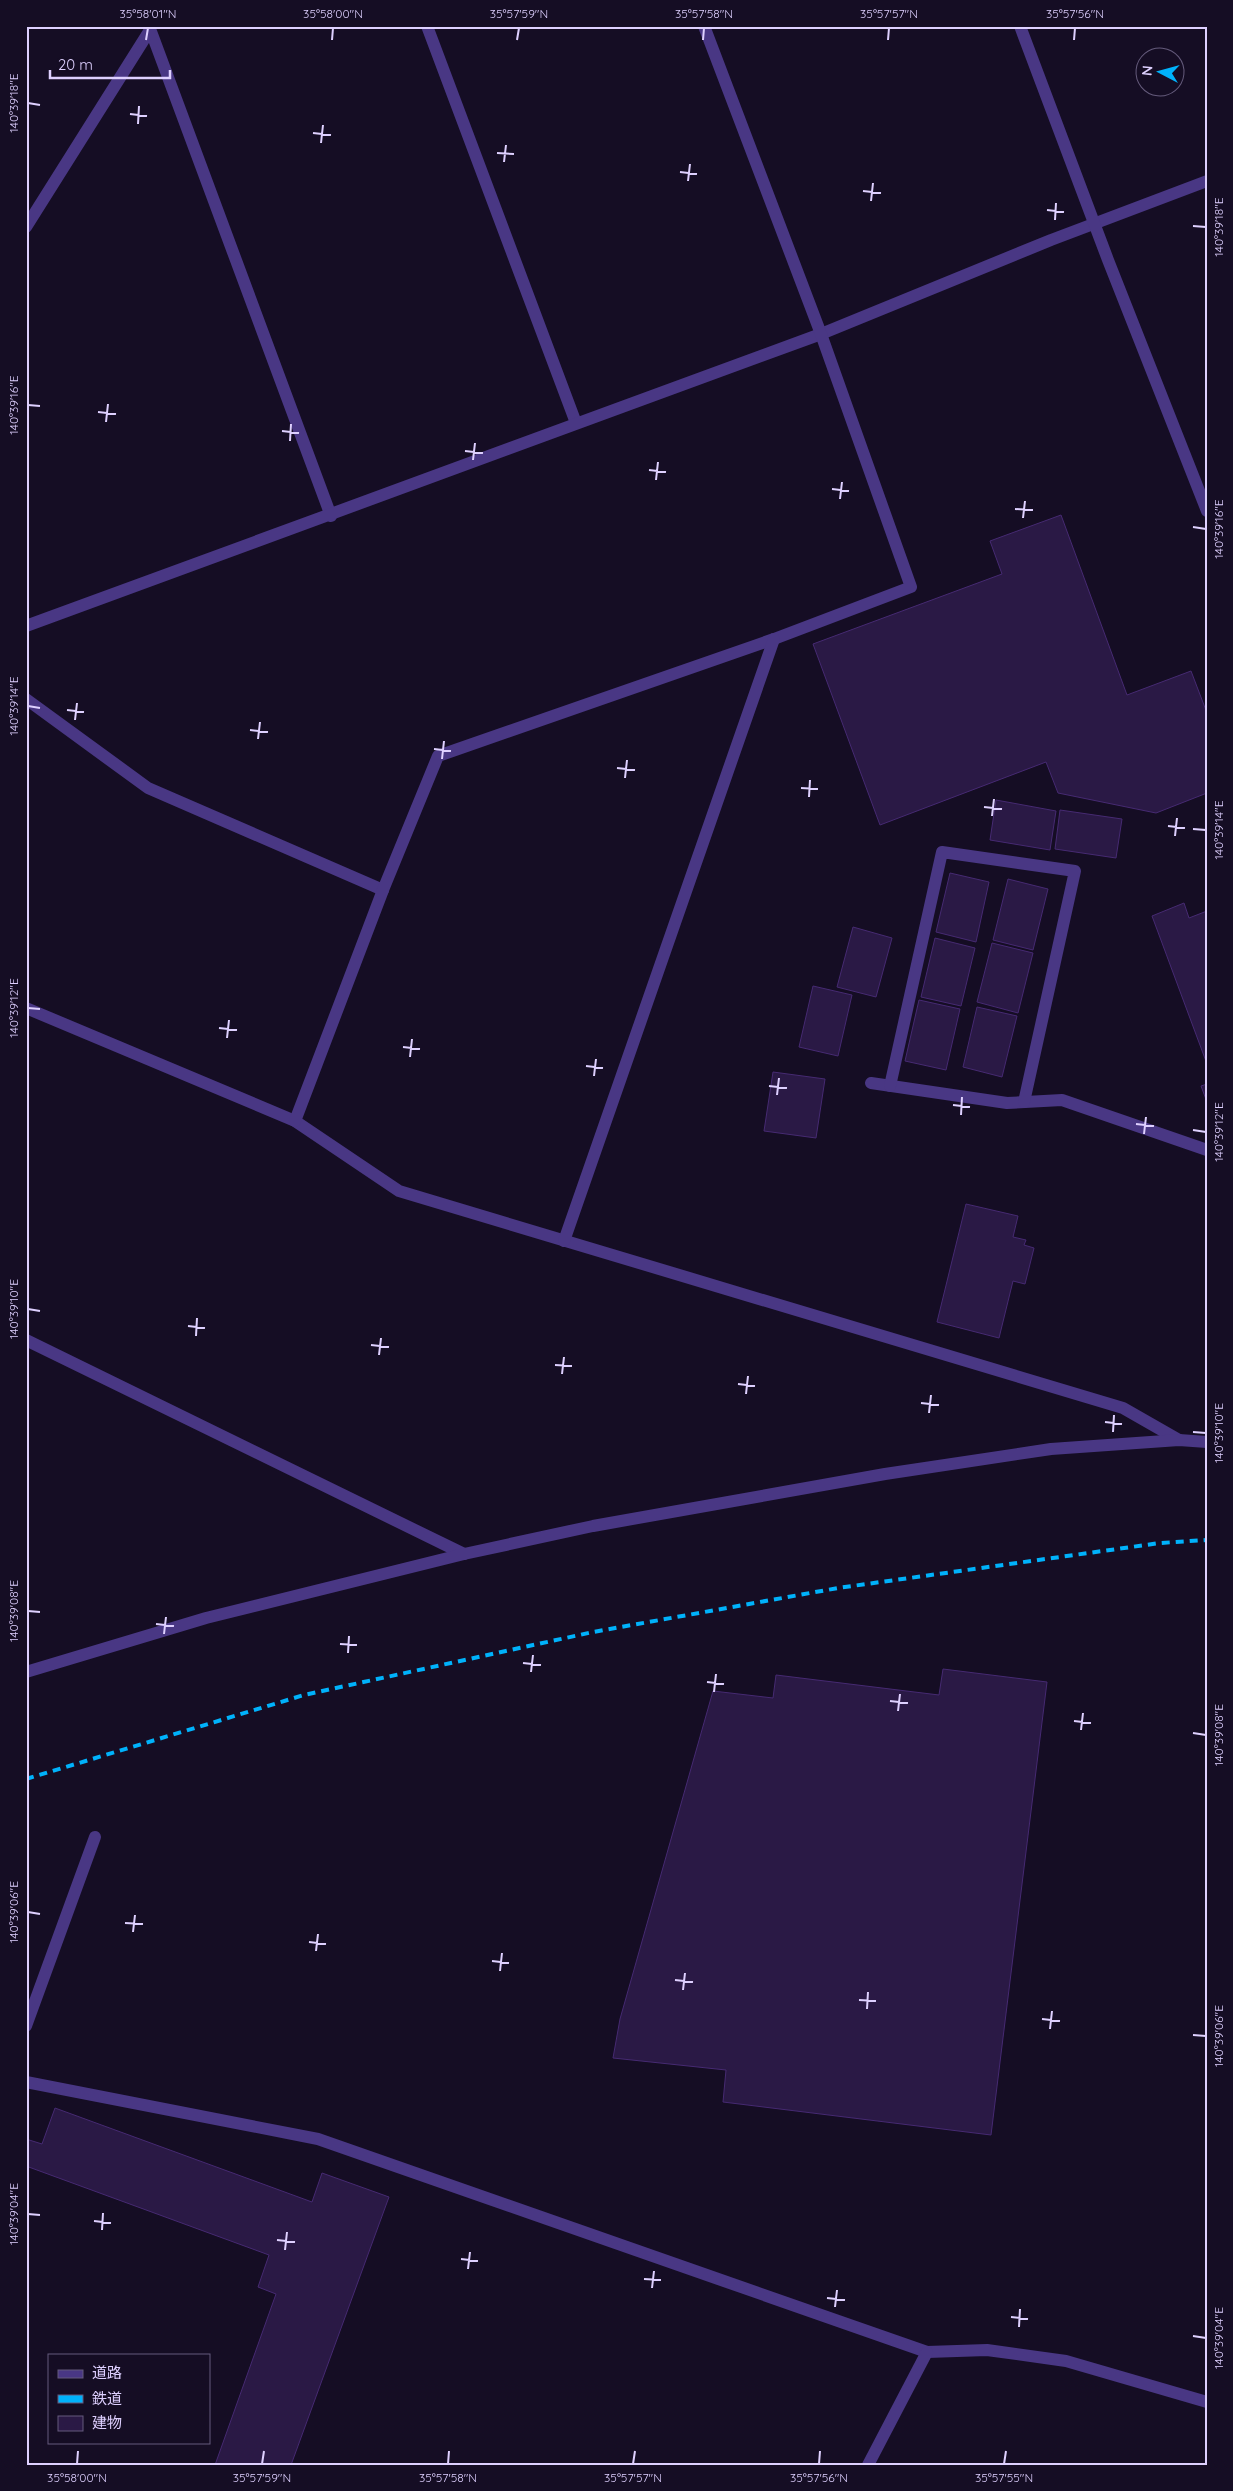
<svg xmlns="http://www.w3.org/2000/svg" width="1233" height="2491" viewBox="0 0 1233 2491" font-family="Quicksand,'Noto Sans JP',sans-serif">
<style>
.building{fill:#2a1945;stroke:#462a72}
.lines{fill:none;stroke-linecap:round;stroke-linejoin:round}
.minor{stroke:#493784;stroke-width:12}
.tertiary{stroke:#493784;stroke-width:12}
.rail{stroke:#00b2fb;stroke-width:4;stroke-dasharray:8 6;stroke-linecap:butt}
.ticks{fill:none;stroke:#ded0ff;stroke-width:2}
.neatline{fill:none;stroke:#ded0ff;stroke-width:2}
.ticks-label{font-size:12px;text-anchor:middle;fill:#ded0ff}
</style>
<rect width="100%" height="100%" fill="#150d24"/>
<!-- building -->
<g class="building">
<polygon points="1061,515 1127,695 1191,671 1207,713 1207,793 1156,813 1058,793 1046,762 880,825 813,644 1002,574 990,541"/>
<polygon points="996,800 1056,811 1050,850 990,840"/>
<polygon points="1060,810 1122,819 1116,858 1055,849"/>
<polygon points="950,873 989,882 976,942 936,932"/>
<polygon points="1008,879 1048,889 1033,950 993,940"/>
<polygon points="1184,903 1189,918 1207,911 1207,1064 1152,916"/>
<polygon points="853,927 892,938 876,997 837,987"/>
<polygon points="935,938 975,948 961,1006 921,997"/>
<polygon points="992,943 1033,953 1018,1013 977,1002"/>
<polygon points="813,986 852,995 838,1056 799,1047"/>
<polygon points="919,1000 960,1009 946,1070 905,1061"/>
<polygon points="977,1007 1017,1016 1002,1077 963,1067"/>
<polygon points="773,1072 825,1079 816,1138 764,1131"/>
<polygon points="1207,1084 1207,1102 1201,1086"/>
<polygon points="966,1204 1018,1216 1013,1237 1026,1240 1024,1245 1034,1248 1025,1284 1013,1281 999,1338 937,1322"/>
<polygon points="943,1669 1047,1682 991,2135 723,2102 726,2070 613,2058 620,2019 713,1691 773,1698 776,1675 939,1695"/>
<polygon points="55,2108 312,2202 322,2173 389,2197 291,2465 215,2465 276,2294 258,2287 269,2255 26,2166 26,2139 42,2144"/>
</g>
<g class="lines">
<!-- minor -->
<g class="minor">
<polyline points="149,26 331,516"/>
<polyline points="427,26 576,423"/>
<polyline points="26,227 150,30"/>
<polyline points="26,626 821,334 1051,240 1207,181"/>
<polyline points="26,699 148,788 383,890"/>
<polyline points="26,1008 295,1121 399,1191 1123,1408 1179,1440"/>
<polyline points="871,1083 1007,1103 1062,1100 1207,1150"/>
<polyline points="890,1086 942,852 1075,871 1024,1102"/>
<polyline points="295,1121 383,890 438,756 774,639 911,587 821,334 704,26"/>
<polyline points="564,1241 774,639"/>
<polyline points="26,1340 464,1554"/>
<polyline points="26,2026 95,1837"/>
<polyline points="26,2082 318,2139 927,2352 987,2350 1066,2361 1207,2402"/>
<polyline points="868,2465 927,2352"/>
</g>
<!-- tertiary -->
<g class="tertiary">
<polyline points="1020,26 1108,260 1207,511"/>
<polyline points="26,1672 206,1618 464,1554 593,1526 885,1474 1051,1449 1179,1440 1207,1442"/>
</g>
<!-- rail -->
<polyline class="rail" points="26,1779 304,1695 593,1632 838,1588 1160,1543 1207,1540"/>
</g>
<!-- ticks -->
<path class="ticks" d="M146,40L148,28M332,40L333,28M517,40L519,28M703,40L704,28M888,40L889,28M1074,40L1075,28M28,103L40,105M130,114L147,116M138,124L139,106M313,133L331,135M321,143L323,125M497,153L514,154M504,162L506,145M680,172L697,174M688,181L690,164M863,191L881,193M871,201L873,183M1047,210L1064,212M1055,220L1056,203M1193,226L1206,227M28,405L40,406M98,412L116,414M106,422L108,404M282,431L299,433M290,441L291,424M465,451L483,453M473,460L475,443M649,470L666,472M656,480L658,462M832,489L849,491M840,499L842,482M1015,509L1033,510M1023,518L1025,501M1193,527L1206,529M28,706L40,708M67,710L84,712M75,720L77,703M250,730L268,732M258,739L260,722M434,749L451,751M442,759L444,741M617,768L635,770M625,778L627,760M801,788L818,789M809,797L810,780M984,807L1002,809M992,816L994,799M1168,826L1185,828M1193,829L1206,830M1175,836L1177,818M28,1008L40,1009M219,1028L237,1030M227,1038L229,1020M403,1047L420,1049M410,1057L412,1039M586,1066L603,1068M594,1076L596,1059M769,1086L787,1088M777,1095L779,1078M953,1105L970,1107M961,1115L962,1097M1136,1124L1154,1126M1193,1130L1206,1132M1144,1134L1146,1117M28,1309L40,1311M188,1326L205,1328M196,1336L197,1318M371,1345L389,1347M379,1355L381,1338M555,1365L572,1366M562,1374L564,1357M738,1384L755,1386M746,1394L748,1376M921,1403L939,1405M929,1413L931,1395M1105,1422L1122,1424M1113,1432L1114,1415M1193,1432L1206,1433M28,1611L40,1612M156,1624L174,1626M164,1634L166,1617M340,1644L357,1645M348,1653L349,1636M523,1663L541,1665M531,1672L533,1655M707,1682L724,1684M714,1692L716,1674M890,1701L908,1703M898,1711L900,1694M1074,1721L1091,1723M1081,1730L1083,1713M1193,1733L1206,1735M28,1912L40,1914M125,1923L143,1924M133,1932L135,1915M309,1942L326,1944M316,1951L318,1934M492,1961L509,1963M500,1971L502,1953M675,1980L693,1982M683,1990L685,1973M859,2000L876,2001M867,2009L868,1992M1042,2019L1060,2021M1050,2029L1052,2011M1193,2035L1206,2036M28,2214L40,2215M94,2221L111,2223M102,2230L103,2213M277,2240L295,2242M285,2250L287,2232M461,2259L478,2261M468,2269L470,2252M644,2279L661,2280M652,2288L654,2271M827,2298L845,2300M835,2307L837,2290M1011,2317L1028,2319M1019,2327L1020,2309M1193,2336L1206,2338M77,2464L78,2451M262,2464L264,2451M448,2464L449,2451M633,2464L635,2451M819,2464L820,2451M1004,2464L1006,2451"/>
<!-- border -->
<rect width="1233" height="2491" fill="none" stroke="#150d24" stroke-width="55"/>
<!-- legend -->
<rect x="48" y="2354" width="162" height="90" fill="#150d24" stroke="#655b7c"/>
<rect x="58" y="2370" width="25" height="8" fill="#493784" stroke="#655b7c"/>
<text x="92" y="2378" font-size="15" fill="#ded0ff">道路</text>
<rect x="58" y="2395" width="25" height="8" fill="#00b2fb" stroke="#655b7c"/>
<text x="92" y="2404" font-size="15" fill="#ded0ff">鉄道</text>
<rect x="58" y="2416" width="25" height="15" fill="#2a1945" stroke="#655b7c"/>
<text x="92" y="2428" font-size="15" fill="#ded0ff">建物</text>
<!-- north arrow -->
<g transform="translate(1160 72) rotate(276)"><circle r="24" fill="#150d24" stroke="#655b7c"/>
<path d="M0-4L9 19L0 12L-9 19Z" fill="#00b2fb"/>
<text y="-8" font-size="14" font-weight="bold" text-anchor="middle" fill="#ded0ff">N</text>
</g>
<!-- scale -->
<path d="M50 70v8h120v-8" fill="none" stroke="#ded0ff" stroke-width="2.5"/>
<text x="58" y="70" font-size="15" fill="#ded0ff" stroke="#150d24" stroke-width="4" paint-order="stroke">20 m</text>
<rect x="28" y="28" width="1178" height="2436" class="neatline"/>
<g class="ticks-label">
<text x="148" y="18">35°58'01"N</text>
<text x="333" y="18">35°58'00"N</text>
<text x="519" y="18">35°57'59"N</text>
<text x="704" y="18">35°57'58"N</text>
<text x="889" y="18">35°57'57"N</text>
<text x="1075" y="18">35°57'56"N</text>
<text transform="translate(14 103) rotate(-90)" y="4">140°39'18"E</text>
<text transform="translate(1219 227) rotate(-90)" y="4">140°39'18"E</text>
<text transform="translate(14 405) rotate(-90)" y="4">140°39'16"E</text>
<text transform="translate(1219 529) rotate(-90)" y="4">140°39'16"E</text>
<text transform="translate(14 706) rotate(-90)" y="4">140°39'14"E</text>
<text transform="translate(1219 830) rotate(-90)" y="4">140°39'14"E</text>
<text transform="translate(14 1008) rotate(-90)" y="4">140°39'12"E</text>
<text transform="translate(1219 1132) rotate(-90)" y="4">140°39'12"E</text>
<text transform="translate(14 1309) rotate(-90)" y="4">140°39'10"E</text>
<text transform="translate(1219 1433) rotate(-90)" y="4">140°39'10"E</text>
<text transform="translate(14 1611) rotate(-90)" y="4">140°39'08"E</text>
<text transform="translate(1219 1735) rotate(-90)" y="4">140°39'08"E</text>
<text transform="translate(14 1912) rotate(-90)" y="4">140°39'06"E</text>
<text transform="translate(1219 2036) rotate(-90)" y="4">140°39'06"E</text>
<text transform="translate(14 2214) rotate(-90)" y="4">140°39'04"E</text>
<text transform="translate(1219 2338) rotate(-90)" y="4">140°39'04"E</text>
<text x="77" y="2482">35°58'00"N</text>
<text x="262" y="2482">35°57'59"N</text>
<text x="448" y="2482">35°57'58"N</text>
<text x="633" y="2482">35°57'57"N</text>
<text x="819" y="2482">35°57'56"N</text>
<text x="1004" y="2482">35°57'55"N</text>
</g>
</svg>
